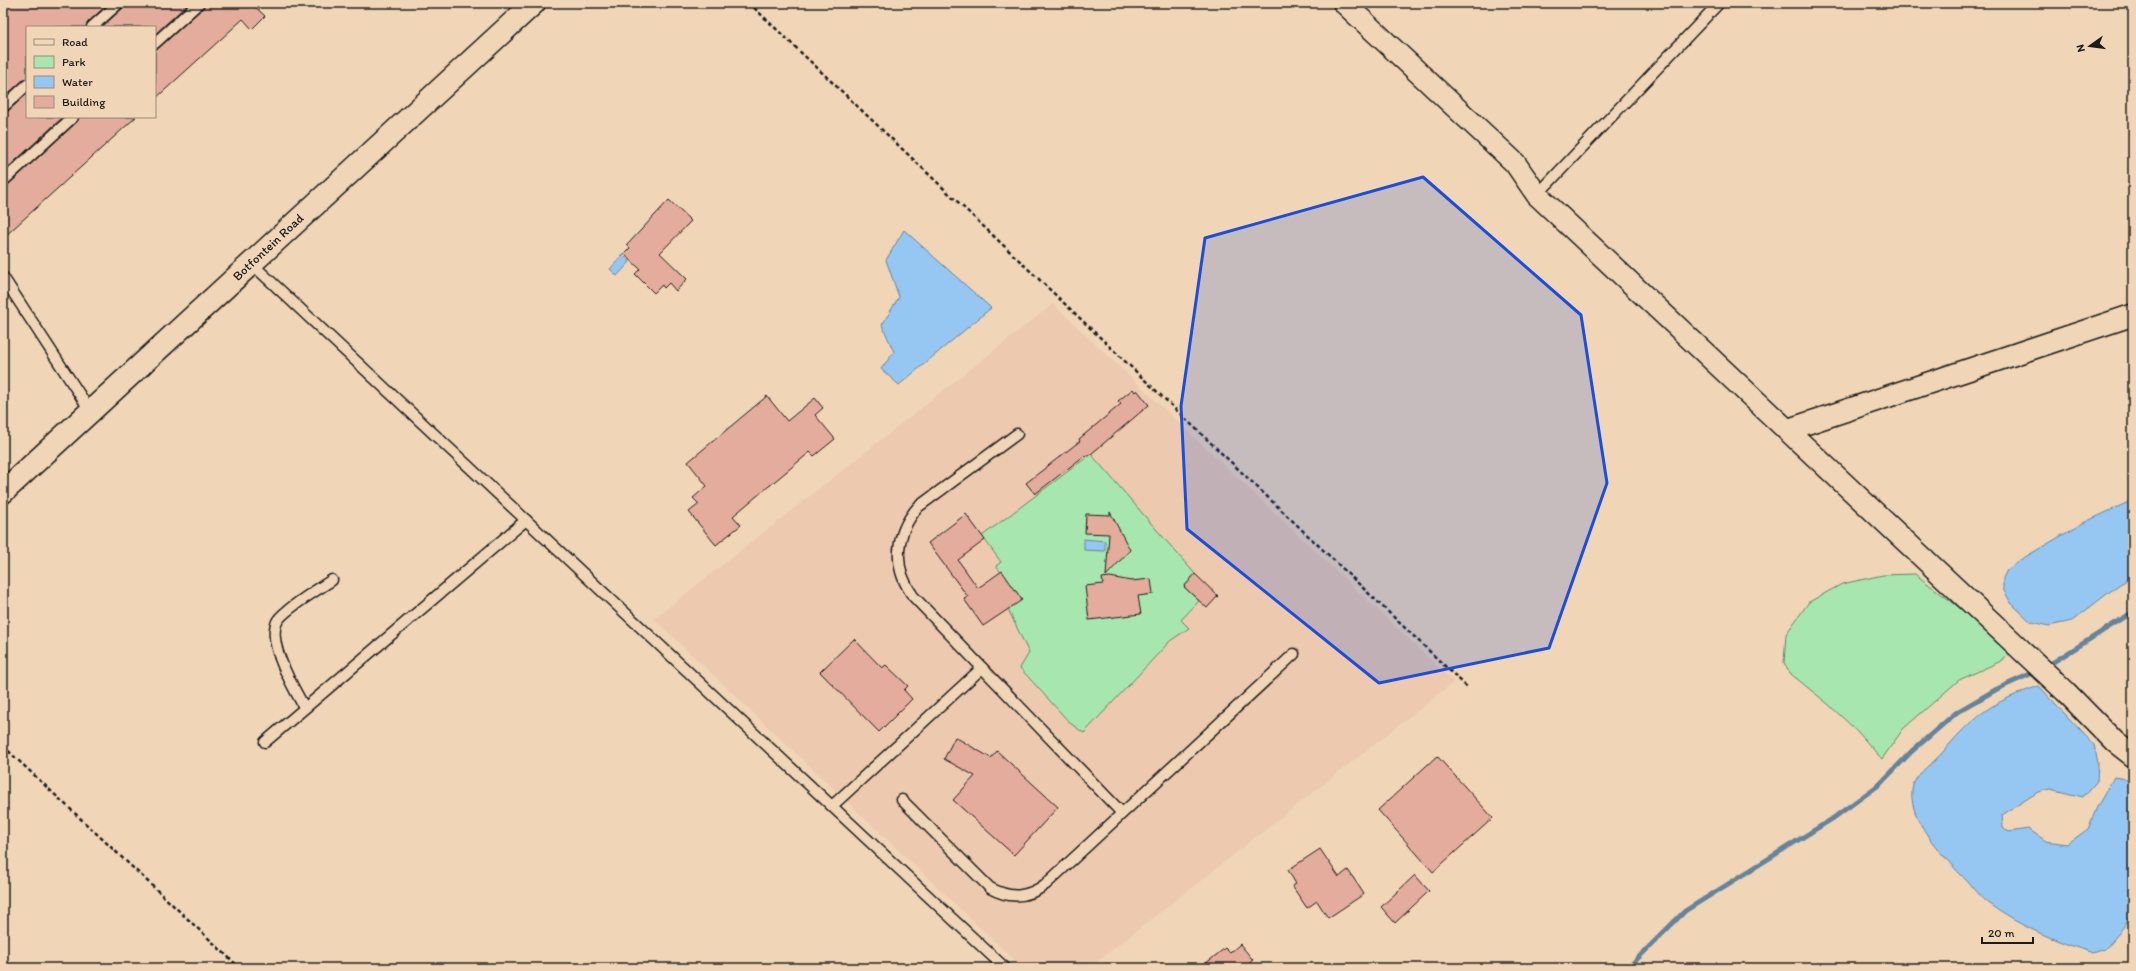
<svg xmlns="http://www.w3.org/2000/svg" width="2136" height="971" viewBox="0 0 2136 971" font-family="Itim,sans-serif">
<style>
.built{fill:#ecc9af;fill-rule:evenodd}
.green{fill:#a7e7af;stroke:#628266}
.water{fill:#96c7f2;stroke:#65839c}
.lines{fill:none;stroke-linecap:round;stroke-linejoin:round}
.stream{stroke:#65839c;stroke-width:5}
.building{fill:#e4ac9c;stroke:#1c1c1c}
.service-casing{stroke:#1c1c1c;stroke-width:13}
.minor-casing{stroke:#1c1c1c;stroke-width:24}
.secondary-casing{stroke:#1c1c1c;stroke-width:25}
.path{stroke:#1c1c1c;stroke-width:2.5;stroke-dasharray:4 3;stroke-linecap:butt}
.service{stroke:#f0d6b7;stroke-width:10}
.minor{stroke:#f0d6b7;stroke-width:21}
.secondary{stroke:#f0d6b7;stroke-width:22}
.marked{fill:#1d4ed8;fill-opacity:0.2;stroke:#1d4ed8;stroke-width:3;stroke-linejoin:round}
.labels{text-anchor:middle;dominant-baseline:central;stroke-width:3;stroke-linejoin:round;paint-order:stroke}
.street-label{font-size:13px;fill:#1c1c1c;stroke:#f0d6b7}
</style>
<rect width="100%" height="100%" fill="#f0d6b7"/>
<filter id="ink" filterUnits="userSpaceOnUse"><feTurbulence type="fractalNoise" baseFrequency=".025" numOctaves="2"/><feDisplacementMap in="SourceGraphic" scale="8" xChannelSelector="R" yChannelSelector="G"/><feConvolveMatrix kernelMatrix="1 2 1 2 8 2 1 2 1" color-interpolation-filters="sRGB"/></filter>
<g filter="url(#ink)">
<!-- built -->
<path class="built" d="M1053,304L1454,682L1089,968H1023L654,619ZM984,540L1195,575L1184,587L1181,620L1188,628L1170,641L1084,733L1070,723L1020,669L1029,653L1008,609L1022,599L997,566L1001,562Z"/>
<!-- green -->
<g class="green">
<polygon points="1091,454 1195,574 1184,587 1199,601 1181,620 1189,628 1170,641 1084,733 1070,723 1020,668 1029,653 1008,609 1022,599 996,566 1001,562 982,536"/>
<polygon points="1915,574 1981,624 2011,653 1999,662 1959,680 1903,729 1882,759 1857,731 1828,704 1791,674 1784,663 1786,634 1809,602 1842,584 1883,575"/>
</g>
<!-- water -->
<g class="water">
<polygon points="904,230 991,308 899,385 881,369 894,352 882,325 899,297 886,260"/>
<polygon points="623,255 630,262 617,276 610,269"/>
<polygon points="2133,500 2133,577 2120,584 2072,621 2049,626 2031,622 2011,603 2003,589 2003,578 2007,570 2020,560 2083,523"/>
<polygon points="1084,539 1105,541 1105,551 1084,550"/>
<path d="M2039,686L2094,745L2098,763L2097,781L2083,797L2050,789L2038,792L2002,815L2003,827L2009,832L2028,829L2046,841L2067,844L2088,829L2097,807L2114,777L2133,780V913L2119,933L2105,949L2093,953C2056,941 2020,927 1989,904C1980,898 1973,888 1966,880C1946,859 1904,818 1913,785C1918,771 1934,763 1943,752C1975,714 1992,702 2039,686Z"/>
</g>
<g class="lines">
<!-- stream -->
<g class="stream">
<polyline points="2047,666 2133,612"/>
<polyline points="1628,968 1685,911 1832,819 1880,784 1912,751 1957,712 1997,689 2037,671"/>
</g>
</g>
<!-- building -->
<g class="building">
<polygon points="3,3 109,3 88,22 86,27 27,27 27,79 23,80 3,98"/>
<polygon points="125,3 189,3 155,34 155,27 102,27 123,8"/>
<polygon points="205,3 251,3 265,16 252,29 243,19 155,99 155,49 159,48 203,8"/>
<polygon points="27,94 27,117 63,117 3,172 3,113 7,112"/>
<polygon points="79,117 136,117 3,238 3,187 7,186 77,122"/>
<polygon points="669,200 691,221 660,253 687,279 676,291 669,283 664,288 662,285 654,293 635,274 640,269 624,254 630,248 627,245"/>
<polygon points="1133,389 1135,392 1137,390 1149,405 1091,454 1084,456 1035,494 1026,483 1080,441 1079,439 1121,404 1118,401"/>
<polygon points="767,396 787,421 815,398 823,408 815,415 835,439 814,456 810,452 733,516 741,525 716,545 689,512 699,504 693,498 707,486 688,462"/>
<polygon points="1110,512 1130,550 1106,576 1109,534 1085,533 1086,514 1110,515"/>
<polygon points="966,514 985,540 958,560 978,588 1002,571 1022,600 983,626 964,599 968,597 928,543"/>
<polygon points="1195,574 1218,596 1207,608 1184,587"/>
<polygon points="1110,577 1131,581 1151,579 1153,594 1138,596 1141,614 1089,620 1085,586 1103,584 1102,578"/>
<polygon points="854,639 882,668 886,665 908,686 904,690 912,699 879,732 820,672"/>
<polygon points="955,737 991,758 997,751 1058,807 1014,855 953,800 975,776 944,759"/>
<polygon points="1437,756 1493,818 1433,872 1378,810"/>
<polygon points="1320,849 1339,877 1348,870 1364,894 1328,918 1317,901 1307,908 1292,886 1296,884 1288,870"/>
<polygon points="1415,875 1429,891 1395,923 1381,907"/>
<polygon points="1240,944 1253,960 1244,968 1200,968 1225,948 1230,953"/>
</g>
<g class="lines">
<!-- service casing -->
<g class="service-casing">
<g id="service">
<polyline points="92,27 119,3"/>
<polyline points="155,43 199,3"/>
<polyline points="3,107 27,85"/>
<polyline points="3,181 73,117"/>
<polyline points="1537,195 1719,3"/>
<polyline points="251,263 1005,968"/>
<polyline points="3,277 91,412"/>
<path d="M1017,434L918,507C895,534 892,567 913,596L1122,813"/>
<path d="M304,707C294,688 265,641 278,620C286,608 320,588 332,580"/>
<polyline points="265,742 526,520"/>
<path d="M902,800L990,888C1010,899 1028,898 1046,884L1294,654"/>
<polyline points="832,806 982,668"/>
</g>
</g>
<!-- minor casing -->
<g class="minor-casing">
<g id="minor">
<polyline points="1344,3 1515,163 1537,195 1787,430 2133,315"/>
<polyline points="1787,430 2065,691 2115,742 2133,756"/>
</g>
</g>
<!-- secondary casing -->
<g class="secondary-casing">
<polyline id="secondary" points="3,492 534,3"/>
</g>
<!-- path -->
<g class="path">
<polyline points="749,3 1467,687"/>
<polyline points="3,746 240,968"/>
</g>
<!-- service -->
<use href="#service" class="service"/>
<!-- minor -->
<use href="#minor" class="minor"/>
<!-- secondary -->
<use href="#secondary" class="secondary"/>
</g>
</g>
<!-- marked area -->
<path class="marked" d="M1423,177L1581,315L1607,483L1549,648L1379,683L1187,529L1181,406L1205,238Z"/>
<g class="labels">
<!-- street labels -->
<g class="street-label">
<text transform="translate(268 247) rotate(-43)">Botfontein Road</text>
</g>
</g>
<!-- margin -->
<rect width="2136" height="971" fill="none" stroke="#f0d6b7" stroke-width="16"/>
<rect x="8" y="8" width="2120" height="955" fill="none" stroke="#1c1c1c" stroke-width="1.5" filter="url(#ink)"/>
<!-- legend -->
<rect x="26" y="26" width="130" height="92" fill="#f0d6b7" stroke="#9b8c79"/>
<rect x="34" y="39" width="20" height="6" fill="#f0d6b7" stroke="#9b8c79"/>
<text x="62" y="46" font-size="12" fill="#1c1c1c">Road</text>
<rect x="34" y="56" width="20" height="12" fill="#a7e7af" stroke="#9b8c79"/>
<text x="62" y="66" font-size="12" fill="#1c1c1c">Park</text>
<rect x="34" y="76" width="20" height="12" fill="#96c7f2" stroke="#9b8c79"/>
<text x="62" y="86" font-size="12" fill="#1c1c1c">Water</text>
<rect x="34" y="96" width="20" height="12" fill="#e4ac9c" stroke="#9b8c79"/>
<text x="62" y="106" font-size="12" fill="#1c1c1c">Building</text>
<!-- north arrow -->
<g transform="translate(2090 46) rotate(256)" stroke="#f0d6b7" stroke-width="3" paint-order="stroke">
<path d="M0-3L7 15L0 10L-7 15Z" fill="#1c1c1c"/>
<text y="-6" font-size="11" font-weight="bold" text-anchor="middle" fill="#1c1c1c">N</text>
</g>
<!-- scale -->
<path d="M1982 937v6h51v-6" fill="none" stroke="#1c1c1c" stroke-width="2"/>
<text x="1988" y="937" font-size="12" fill="#1c1c1c" stroke="#f0d6b7" stroke-width="3" paint-order="stroke">20 m</text>
</svg>
